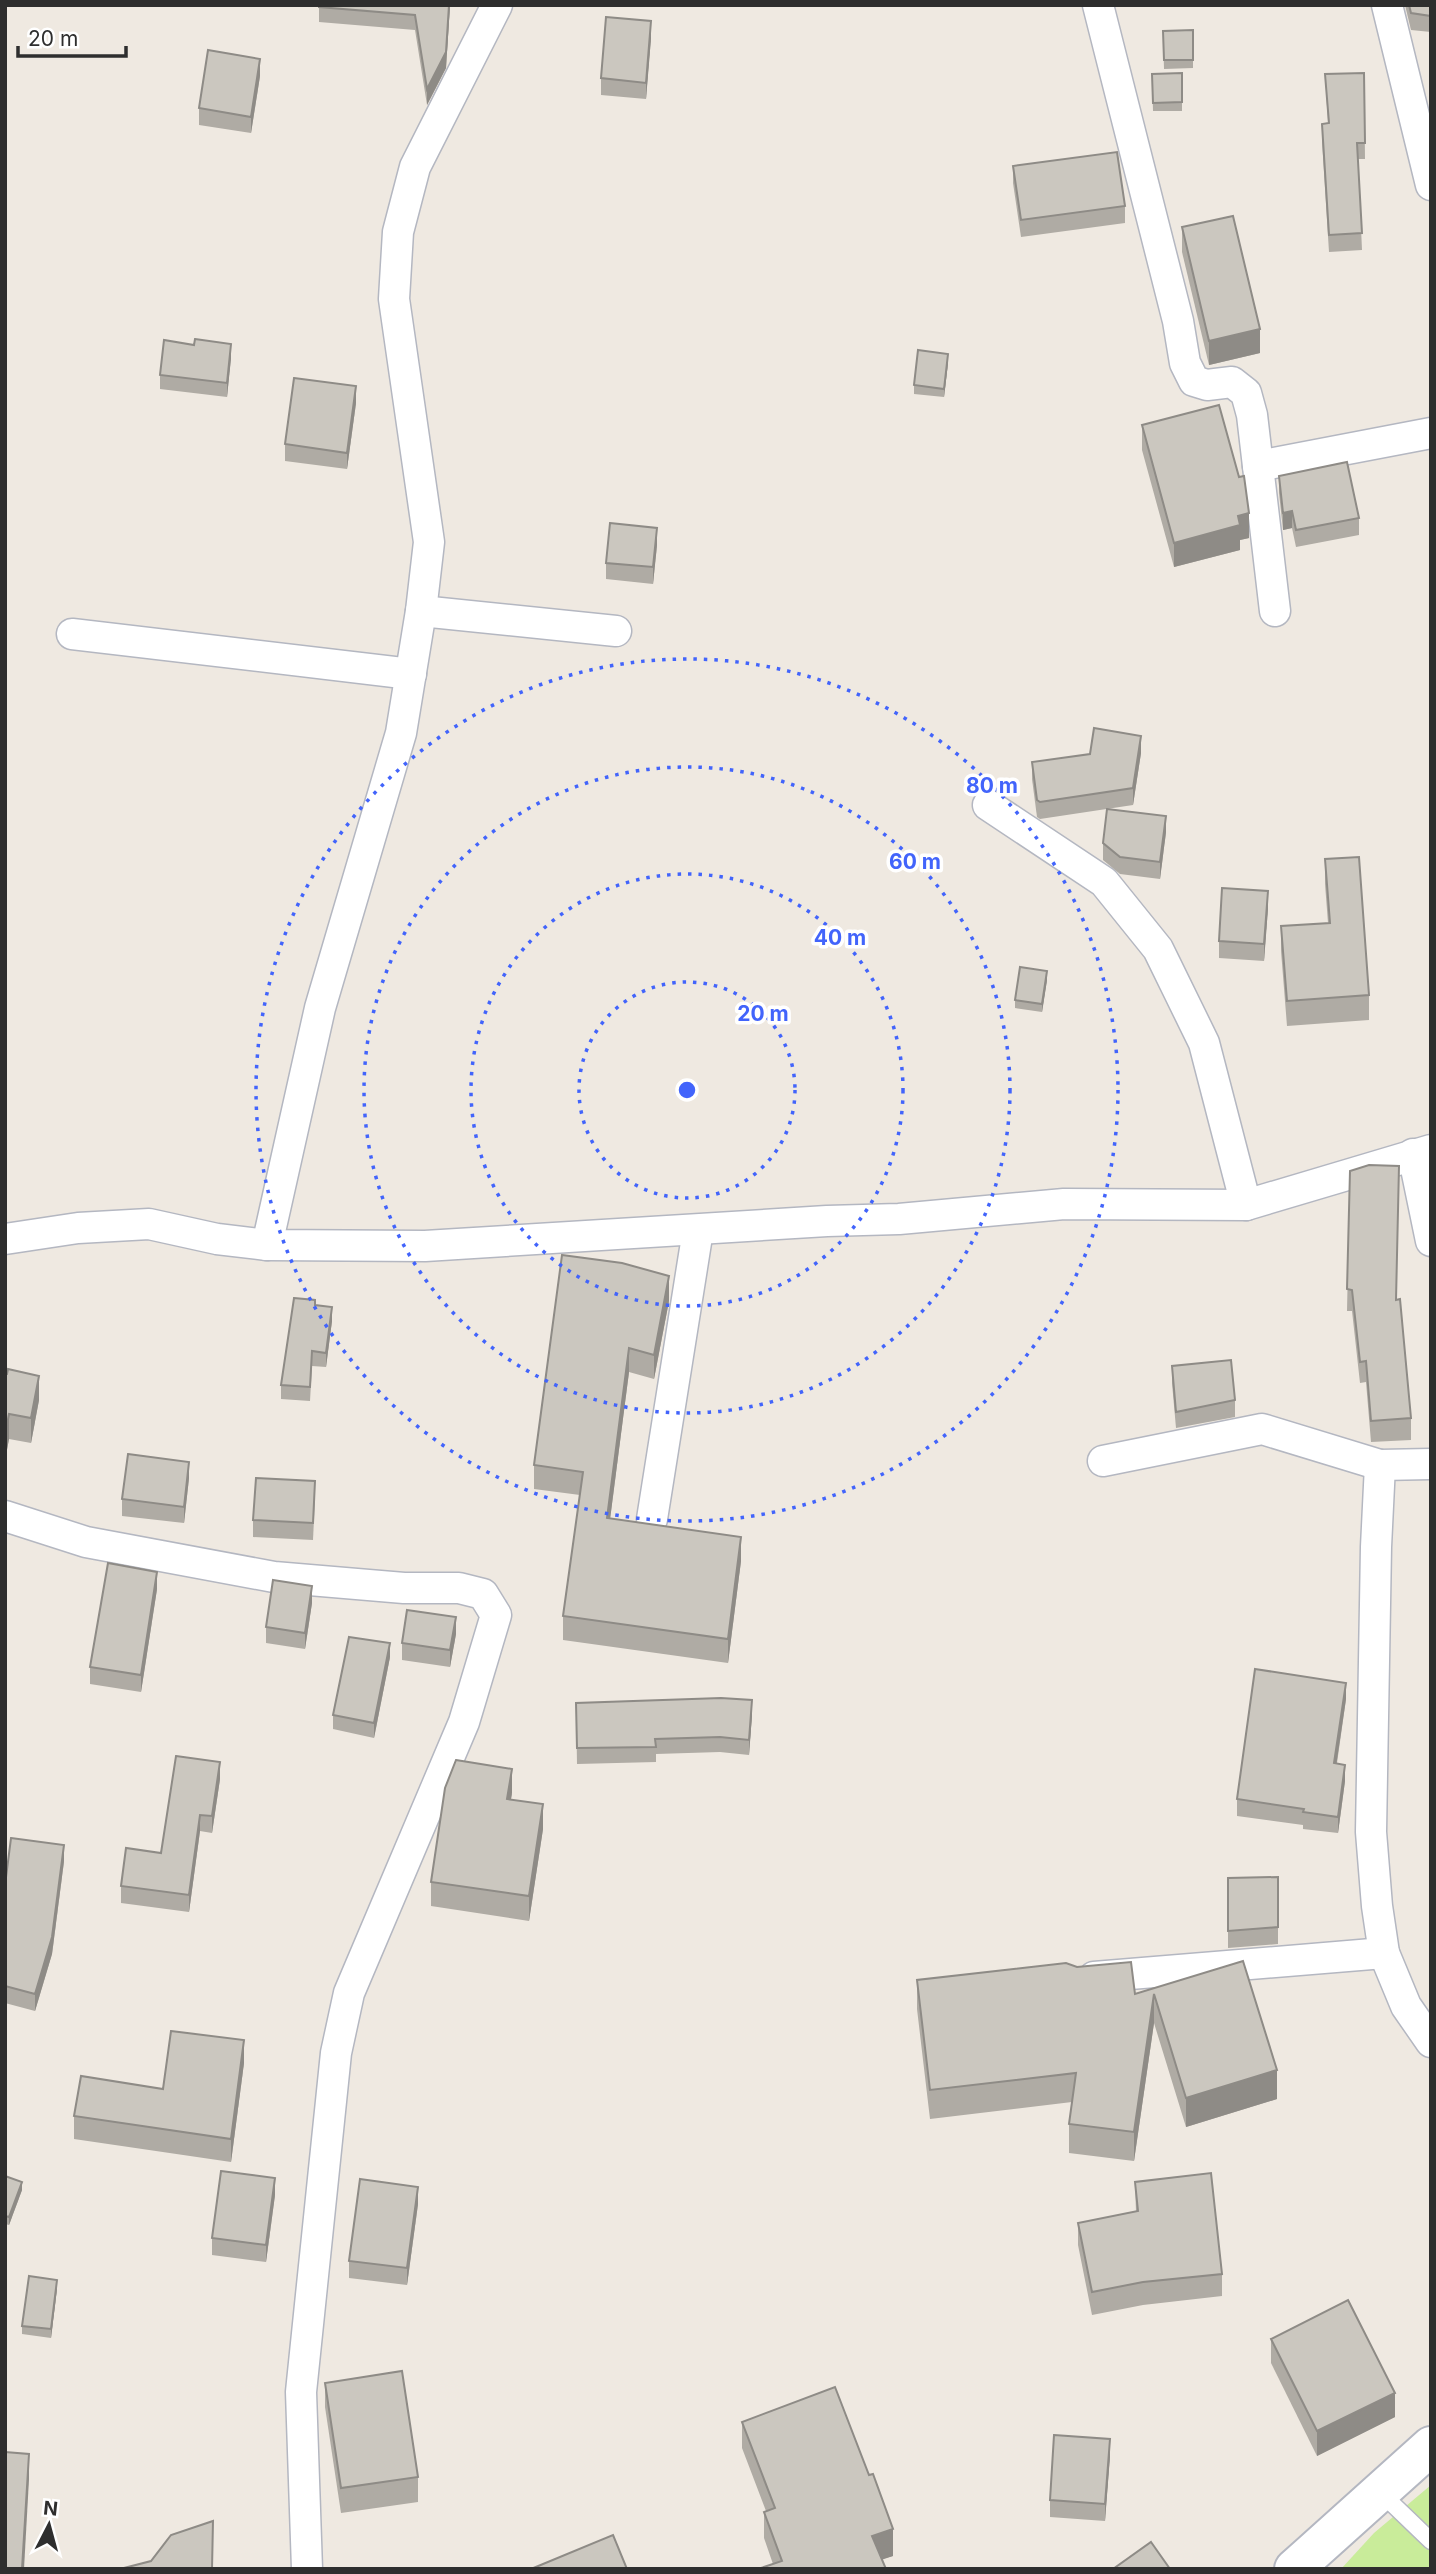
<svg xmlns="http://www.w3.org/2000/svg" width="1436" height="2574" viewBox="0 0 1436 2574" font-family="Inter,sans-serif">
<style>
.pitch{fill:#c9ec9a}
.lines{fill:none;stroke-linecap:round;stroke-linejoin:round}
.lane-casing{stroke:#b4b7c1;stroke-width:19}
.street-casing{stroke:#b4b7c1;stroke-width:33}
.secondary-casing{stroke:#b4b7c1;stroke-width:42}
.lane{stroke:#fff;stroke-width:16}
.street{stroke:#fff;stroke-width:30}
.secondary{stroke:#fff;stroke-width:38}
.wall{fill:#afaba4}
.shaded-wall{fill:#8e8b86}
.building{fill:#cbc7bf;stroke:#8e8b86;stroke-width:2}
.ring{fill:none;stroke:#4264fb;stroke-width:3.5;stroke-dasharray:3.5 7}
.centre{fill:#4264fb;stroke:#fff;stroke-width:3.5}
.ring-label{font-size:21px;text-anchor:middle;font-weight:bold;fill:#4264fb;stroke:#fff;stroke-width:7;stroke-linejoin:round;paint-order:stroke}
</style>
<rect width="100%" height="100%" fill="#efe9e1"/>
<!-- pitch -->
<polygon class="pitch" points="1431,2485 1431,2569 1341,2569 1374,2533"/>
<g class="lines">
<!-- lane casing -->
<g class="lane-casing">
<polyline id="lane" points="1380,2492 1431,2541"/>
</g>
<!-- street casing -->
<g class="street-casing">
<g id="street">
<polyline points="1098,5 1178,321 1185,363 1194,381 1207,385 1232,382 1246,393 1252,415 1275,611"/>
<polyline points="1387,5 1431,185"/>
<polyline points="1258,466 1431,433"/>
<polyline points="421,611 616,631"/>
<polyline points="72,634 411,674"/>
<polyline points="988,805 1104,882 1158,949 1204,1043 1246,1205"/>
<polyline points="1413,1154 1431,1241"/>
<polyline points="5,1239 78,1228 149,1224 217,1239 267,1245 425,1246 827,1221 899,1219 1064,1204 1246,1205 1431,1150"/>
<polyline points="267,1245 320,1008 401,733 421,611 429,542 394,299 398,232 415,167 497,5"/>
<polyline points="1103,1461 1262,1429 1380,1465"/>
<polyline points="1431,1464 1380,1465 1376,1547 1371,1832 1377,1906 1384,1953 1406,2006 1431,2042"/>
<polyline points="5,1516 86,1542 274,1577 404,1588 459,1588 483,1594 496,1615 464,1722 349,1993 336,2053 301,2392 307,2569"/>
<polyline points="652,1519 698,1230"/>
<polyline points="1094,1977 1384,1953"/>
</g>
</g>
<!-- secondary casing -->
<g class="secondary-casing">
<polyline id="secondary" points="1294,2569 1431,2446"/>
</g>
<!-- lane -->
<use href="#lane" class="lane"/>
<!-- street -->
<use href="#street" class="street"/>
<!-- secondary -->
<use href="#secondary" class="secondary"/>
</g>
<!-- wall -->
<g class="wall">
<polygon points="319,5 450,5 446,68 427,105 415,30 319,22"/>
<polygon points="1405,5 1431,5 1431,32 1411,30"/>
<polygon points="1193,30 1193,68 1164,69 1163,31"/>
<polygon points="651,38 646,99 601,95 601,78"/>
<polygon points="1182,73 1182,111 1153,111 1152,74"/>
<polygon points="1364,73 1365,159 1358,159 1362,250 1329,252 1322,141 1322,124 1328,123 1325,74"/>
<polygon points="260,76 251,133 199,125 199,108"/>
<polygon points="1013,166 1125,206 1125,223 1021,237 1013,183"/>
<polygon points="1182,227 1260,353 1209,365 1182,252"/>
<polygon points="231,358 227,397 160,389 160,375"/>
<polygon points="948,363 944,397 914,394 914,385"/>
<polygon points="356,403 347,469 285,461 285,444"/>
<polygon points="1142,425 1249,538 1240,540 1240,550 1174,567 1142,450"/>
<polygon points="1279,476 1359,518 1359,535 1296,547 1292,528 1283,530 1279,493"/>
<polygon points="657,545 653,584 606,579 606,563"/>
<polygon points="1141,753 1133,805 1040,819 1037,817 1032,779 1032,762"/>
<polygon points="1166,832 1160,879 1120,874 1103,860 1103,843"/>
<polygon points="1325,859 1369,995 1369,1020 1287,1026 1281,951 1281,926 1328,923 1325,884"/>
<polygon points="1268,908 1264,961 1219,958 1219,941"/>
<polygon points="1047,980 1042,1012 1015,1008 1015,1000"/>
<polygon points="1350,1171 1396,1300 1411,1418 1411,1440 1371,1442 1366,1382 1360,1383 1352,1311 1347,1311"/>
<polygon points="669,1301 654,1379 629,1372 610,1519 741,1561 728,1663 563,1640 563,1616 580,1495 534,1489 534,1465"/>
<polygon points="315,1305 332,1321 326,1367 312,1366 310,1401 281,1399 281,1385"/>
<polygon points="1172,1366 1235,1400 1235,1417 1176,1428 1172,1383"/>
<polygon points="5,1374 39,1400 31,1443 9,1439 5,1460"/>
<polygon points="189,1478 184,1523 122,1516 122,1499"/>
<polygon points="315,1498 313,1540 253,1537 253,1520"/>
<polygon points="157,1589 141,1692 90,1684 90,1667"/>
<polygon points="312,1603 305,1649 266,1643 266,1627"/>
<polygon points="456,1634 450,1667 402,1660 402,1643"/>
<polygon points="390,1657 374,1738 333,1729 333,1715"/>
<polygon points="1346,1699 1337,1763 1345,1781 1338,1833 1303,1829 1303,1825 1237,1816 1237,1799"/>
<polygon points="576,1703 752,1715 749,1755 720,1752 656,1754 656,1762 577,1764"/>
<polygon points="220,1779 212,1833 200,1831 189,1912 121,1903 121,1886 161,1853"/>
<polygon points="512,1793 511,1799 543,1829 529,1921 431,1906 431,1882"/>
<polygon points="64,1861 52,1954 35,2011 5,2003 5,1885"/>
<polygon points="1278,1877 1278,1944 1228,1948 1228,1878"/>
<polygon points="1243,1961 1277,2099 1186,2127 1154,2023 1134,2161 1069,2153 1069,2124 1072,2102 930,2119 917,2009 917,1980 1135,1994"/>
<polygon points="244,2063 231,2162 74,2139 74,2116"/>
<polygon points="5,2176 22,2190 9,2225 5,2224"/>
<polygon points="1135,2182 1222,2274 1222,2296 1143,2305 1092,2315 1078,2245 1078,2223 1136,2212"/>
<polygon points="275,2195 266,2262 212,2255 212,2238"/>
<polygon points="418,2204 407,2285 349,2278 349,2261"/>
<polygon points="57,2289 51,2338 22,2334 22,2326"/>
<polygon points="1271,2339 1395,2417 1317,2456 1271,2363"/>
<polygon points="325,2383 418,2477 418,2502 341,2513 325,2407"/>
<polygon points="742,2422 893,2556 882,2559 773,2564 764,2538 764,2512 766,2511 742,2448"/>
<polygon points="1110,2456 1105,2521 1050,2517 1050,2500"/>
</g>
<!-- shaded-wall -->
<g class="shaded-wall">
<polygon points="449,5 450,5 446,68 427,105 427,89"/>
<polygon points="651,21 651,38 646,99 646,83"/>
<polygon points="260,59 260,76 251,133 251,117"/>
<polygon points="1260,329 1260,353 1209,365 1209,341"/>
<polygon points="231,344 231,358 227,397 227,383"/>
<polygon points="948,354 948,363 944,397 944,389"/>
<polygon points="356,386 356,403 347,469 347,453"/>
<polygon points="1292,511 1292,528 1283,530 1283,513"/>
<polygon points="1249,513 1249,538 1240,540 1240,550 1174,567 1174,543 1238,516"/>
<polygon points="657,528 657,545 653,584 653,567"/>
<polygon points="1141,736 1141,753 1133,805 1133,788"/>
<polygon points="1166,816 1166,832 1160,879 1160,862"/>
<polygon points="1268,891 1268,908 1264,961 1264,944"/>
<polygon points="1047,971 1047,980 1042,1012 1042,1004"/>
<polygon points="669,1276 669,1301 654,1379 654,1355"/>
<polygon points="332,1307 332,1321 326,1367 326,1353"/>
<polygon points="629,1348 629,1372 607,1543 607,1518"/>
<polygon points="39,1376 39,1400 31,1443 31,1418"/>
<polygon points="9,1414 9,1439 5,1460 5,1435"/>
<polygon points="189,1462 189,1478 184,1523 184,1507"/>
<polygon points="741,1537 741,1561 728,1663 728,1639"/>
<polygon points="157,1572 157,1589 141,1692 141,1675"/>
<polygon points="312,1586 312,1603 305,1649 305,1633"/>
<polygon points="456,1617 456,1634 450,1667 450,1650"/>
<polygon points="390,1643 390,1657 374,1738 374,1723"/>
<polygon points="1346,1683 1346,1699 1334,1780 1334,1763"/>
<polygon points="752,1700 752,1715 749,1755 749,1740"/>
<polygon points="220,1762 220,1779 212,1833 212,1816"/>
<polygon points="1345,1765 1345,1781 1338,1833 1338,1817"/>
<polygon points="512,1769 512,1793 507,1823 507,1799"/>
<polygon points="543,1804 543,1829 529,1921 529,1896"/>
<polygon points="200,1815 200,1831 189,1912 189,1895"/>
<polygon points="64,1845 64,1861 52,1954 35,2011 35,1994"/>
<polygon points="1154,1994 1154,2023 1134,2161 1134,2132"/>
<polygon points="244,2040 244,2063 231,2162 231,2139"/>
<polygon points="1277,2070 1277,2099 1186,2127 1186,2098"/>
<polygon points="275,2178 275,2195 266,2262 266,2245"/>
<polygon points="22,2182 22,2190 9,2225 9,2217"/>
<polygon points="418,2187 418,2204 407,2285 407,2268"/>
<polygon points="57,2280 57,2289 51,2338 51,2329"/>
<polygon points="1395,2393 1395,2417 1317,2456 1317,2431"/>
<polygon points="1110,2439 1110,2456 1105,2521 1105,2504"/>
<polygon points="29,2454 29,2479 24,2569 22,2569"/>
<polygon points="893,2529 893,2556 872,2563 872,2536"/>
</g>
<!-- building -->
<g class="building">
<polygon points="319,5 449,5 446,52 427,89 415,15 319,7"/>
<polygon points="1409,5 1431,5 1431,16 1411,13"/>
<polygon points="606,17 651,21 646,83 601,78"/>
<polygon points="1193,30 1193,60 1164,60 1163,31"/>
<polygon points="208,50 260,59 251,117 199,108"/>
<polygon points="1182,73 1182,102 1153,103 1152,74"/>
<polygon points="1364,73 1365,143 1357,143 1362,233 1329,235 1322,124 1329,123 1325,74"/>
<polygon points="1117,152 1125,206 1021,220 1013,166"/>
<polygon points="1233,216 1260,329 1209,341 1182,227"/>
<polygon points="195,339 231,344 227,383 160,375 164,340 194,345"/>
<polygon points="918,350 948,354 944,389 914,385"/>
<polygon points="294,378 356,386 347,453 285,444"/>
<polygon points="1219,405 1239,477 1244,476 1249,513 1238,516 1240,525 1174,543 1142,425"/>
<polygon points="1347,462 1359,518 1296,530 1292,511 1283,513 1279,476"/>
<polygon points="610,523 657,528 653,567 606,563"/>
<polygon points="1094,728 1141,736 1133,788 1040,802 1037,800 1032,762 1090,754"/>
<polygon points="1107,809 1166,816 1160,862 1120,857 1103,843"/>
<polygon points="1359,857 1369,995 1287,1001 1281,926 1330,923 1325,859"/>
<polygon points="1222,888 1268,891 1264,944 1219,941"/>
<polygon points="1020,967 1047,971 1042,1004 1015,1000"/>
<polygon points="1369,1165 1399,1166 1396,1300 1400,1299 1411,1418 1371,1421 1366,1361 1360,1362 1352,1290 1347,1289 1350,1171"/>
<polygon points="562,1255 622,1263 669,1276 654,1355 629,1348 607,1518 741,1537 728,1639 563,1616 583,1472 534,1465"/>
<polygon points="294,1298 315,1300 315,1305 332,1307 326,1353 312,1351 310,1387 281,1385"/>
<polygon points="1231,1360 1235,1400 1176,1412 1172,1366"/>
<polygon points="8,1369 39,1376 31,1418 9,1414 5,1435 5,1374 7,1374"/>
<polygon points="128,1454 189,1462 184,1507 122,1499"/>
<polygon points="256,1478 315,1481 313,1523 253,1520"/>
<polygon points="108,1563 157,1572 141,1675 90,1667"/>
<polygon points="273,1580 312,1586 305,1633 266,1627"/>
<polygon points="407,1610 456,1617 450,1650 402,1643"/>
<polygon points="349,1637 390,1643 374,1723 333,1715"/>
<polygon points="1255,1669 1346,1683 1334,1763 1345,1765 1338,1817 1303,1812 1304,1809 1237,1799"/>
<polygon points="721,1698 752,1700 749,1740 720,1737 655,1739 656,1747 577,1748 576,1703"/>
<polygon points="176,1756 220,1762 212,1816 200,1815 189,1895 121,1886 126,1848 161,1853"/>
<polygon points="456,1760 512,1769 507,1799 543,1804 529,1896 431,1882 445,1788"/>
<polygon points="11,1838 64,1845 52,1937 35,1994 5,1986 5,1885"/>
<polygon points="1278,1877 1278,1927 1228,1931 1228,1878"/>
<polygon points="1243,1961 1277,2070 1186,2098 1154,1994 1134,2132 1069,2124 1076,2073 930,2090 917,1980 1066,1963 1077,1967 1131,1962 1135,1994"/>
<polygon points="171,2031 244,2040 231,2139 74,2116 81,2076 163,2089"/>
<polygon points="221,2171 275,2178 266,2245 212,2238"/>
<polygon points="1211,2173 1222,2274 1143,2282 1092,2292 1078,2223 1138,2211 1135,2182"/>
<polygon points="5,2176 22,2182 9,2217 5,2216"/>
<polygon points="360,2179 418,2187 407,2268 349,2261"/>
<polygon points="29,2276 57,2280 51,2329 22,2326"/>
<polygon points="1348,2300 1395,2393 1317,2431 1271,2339"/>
<polygon points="402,2371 418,2477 341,2488 325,2383"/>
<polygon points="835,2387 869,2475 873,2474 893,2529 872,2536 886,2569 758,2569 782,2561 764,2512 775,2508 742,2422"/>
<polygon points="1054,2435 1110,2439 1105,2504 1050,2500"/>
<polygon points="5,2452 29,2454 22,2569 5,2569"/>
<polygon points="213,2521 212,2569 120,2569 151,2561 171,2535"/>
<polygon points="613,2535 627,2569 531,2569"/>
<polygon points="1151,2542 1170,2569 1113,2569"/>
</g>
<!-- distance rings -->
<g class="ring">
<circle cx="687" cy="1090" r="108"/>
<circle cx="687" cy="1090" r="216"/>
<circle cx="687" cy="1090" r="323"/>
<circle cx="687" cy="1090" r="431"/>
</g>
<circle cx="687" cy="1090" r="10" class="centre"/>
<g class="ring-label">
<text x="992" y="793">80 m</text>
<text x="915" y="869">60 m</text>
<text x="840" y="945">40 m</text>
<text x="763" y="1021">20 m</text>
</g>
<!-- border -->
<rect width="1436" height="2574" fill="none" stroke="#2e2e2e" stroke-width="14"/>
<!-- north arrow -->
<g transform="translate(49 2525) rotate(6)" stroke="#ffffff" stroke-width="5" paint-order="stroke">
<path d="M0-5L12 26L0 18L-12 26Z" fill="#2e2e2e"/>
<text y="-10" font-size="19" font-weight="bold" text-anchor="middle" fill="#2e2e2e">N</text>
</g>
<!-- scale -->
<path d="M18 46v10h108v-10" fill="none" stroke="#2e2e2e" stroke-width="3.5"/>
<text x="28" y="46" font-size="21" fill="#2e2e2e" stroke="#ffffff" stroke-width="5" paint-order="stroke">20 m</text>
</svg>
